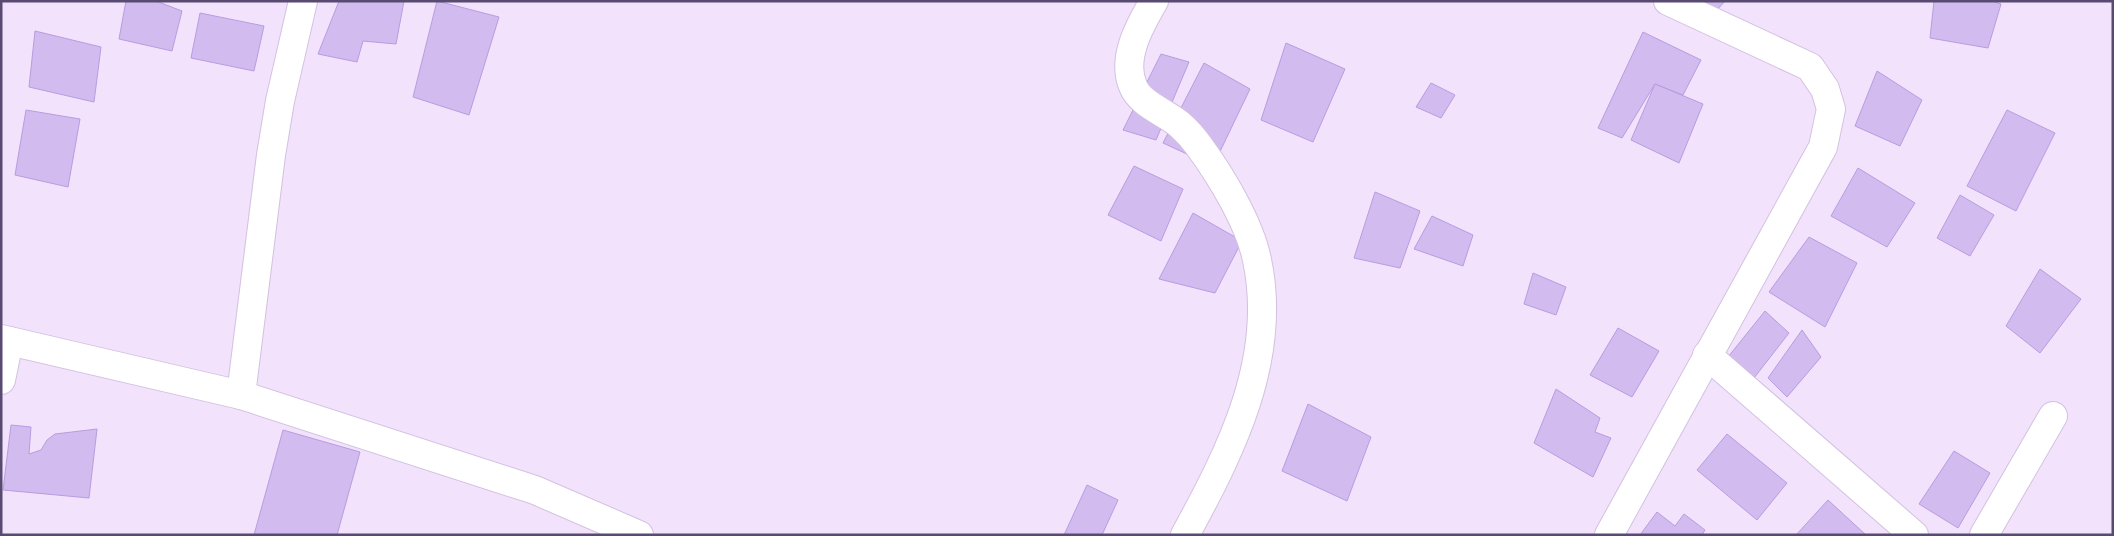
<svg xmlns="http://www.w3.org/2000/svg" width="2114" height="536" viewBox="0 0 2114 536" font-family="'Fira Sans Condensed',sans-serif">
<style>
.building{fill:#d2bbef;stroke:#b99ce1}
.lines{fill:none;stroke-linecap:round;stroke-linejoin:round}
.minor-casing{stroke:#d2c1e1;stroke-width:30}
.minor{stroke:#fff;stroke-width:28}
</style>
<rect width="100%" height="100%" fill="#f2e2fb"/>
<!-- building -->
<g class="building">
<polygon points="126,1 156,1 182,11 172,51 119,39"/>
<polygon points="339,1 404,1 396,44 363,41 357,62 318,54"/>
<polygon points="437,1 499,17 469,115 413,97"/>
<polygon points="1696,1 1725,1 1716,11"/>
<polygon points="1934,1 1992,1 2001,4 1988,48 1930,38"/>
<polygon points="200,13 264,26 254,71 191,58"/>
<polygon points="35,31 101,47 94,102 29,87"/>
<polygon points="1643,32 1701,60 1683,95 1655,84 1622,138 1598,128"/>
<polygon points="1286,43 1345,69 1313,142 1261,120"/>
<polygon points="1161,54 1189,62 1156,140 1123,130"/>
<polygon points="1204,63 1250,89 1213,166 1163,143"/>
<polygon points="1877,71 1922,100 1900,146 1855,126"/>
<polygon points="1431,83 1455,95 1441,118 1416,107"/>
<polygon points="1655,84 1703,104 1679,163 1631,140"/>
<polygon points="26,110 80,119 68,187 15,175"/>
<polygon points="2007,110 2055,133 2016,211 1967,186"/>
<polygon points="1134,166 1183,189 1161,241 1108,215"/>
<polygon points="1858,168 1915,203 1887,247 1831,216"/>
<polygon points="1375,192 1420,211 1400,268 1354,258"/>
<polygon points="1960,195 1994,215 1970,256 1937,238"/>
<polygon points="1193,213 1242,241 1215,293 1159,279"/>
<polygon points="1432,216 1473,235 1463,266 1414,249"/>
<polygon points="1809,237 1857,263 1825,327 1769,292"/>
<polygon points="2040,269 2081,299 2040,353 2006,326"/>
<polygon points="1533,273 1566,287 1556,315 1524,304"/>
<polygon points="1765,311 1789,333 1754,378 1728,357"/>
<polygon points="1618,328 1659,351 1632,397 1590,375"/>
<polygon points="1802,330 1821,357 1787,397 1768,378"/>
<polygon points="1556,389 1600,418 1595,432 1611,438 1593,477 1534,443"/>
<polygon points="1308,404 1371,437 1347,501 1282,471"/>
<polygon points="11,425 31,427 29,454 41,450 47,440 55,434 97,429 89,498 3,490"/>
<polygon points="283,430 360,452 337,535 254,535"/>
<polygon points="1727,434 1787,483 1757,520 1697,470"/>
<polygon points="1954,451 1990,473 1958,528 1919,504"/>
<polygon points="1087,485 1118,500 1102,535 1064,535"/>
<polygon points="1828,500 1866,535 1796,535"/>
<polygon points="1657,512 1675,526 1684,514 1705,530 1702,535 1640,535"/>
</g>
<g class="lines">
<!-- minor casing -->
<g class="minor-casing">
<g id="minor">
<path d="M1154,1C1140,25 1121,58 1133,86C1140,104 1165,112 1179,124C1186,130 1194,139 1199,146C1221,176 1250,224 1257,260C1278,358 1231,451 1185,535"/>
<polyline points="1,339 241,395 535,490 639,535"/>
<polyline points="1707,355 1914,535"/>
<polyline points="1,380 9,341"/>
<polyline points="241,395 271,155 280,101 303,1"/>
<polyline points="1609,535 1823,147 1831,109 1825,89 1810,67 1668,1"/>
<polyline points="1984,535 2053,416"/>
</g>
</g>
<!-- minor -->
<use href="#minor" class="minor"/>
</g>
<!-- border -->
<rect width="2114" height="536" fill="none" stroke="#594a71" stroke-width="5"/>
</svg>
